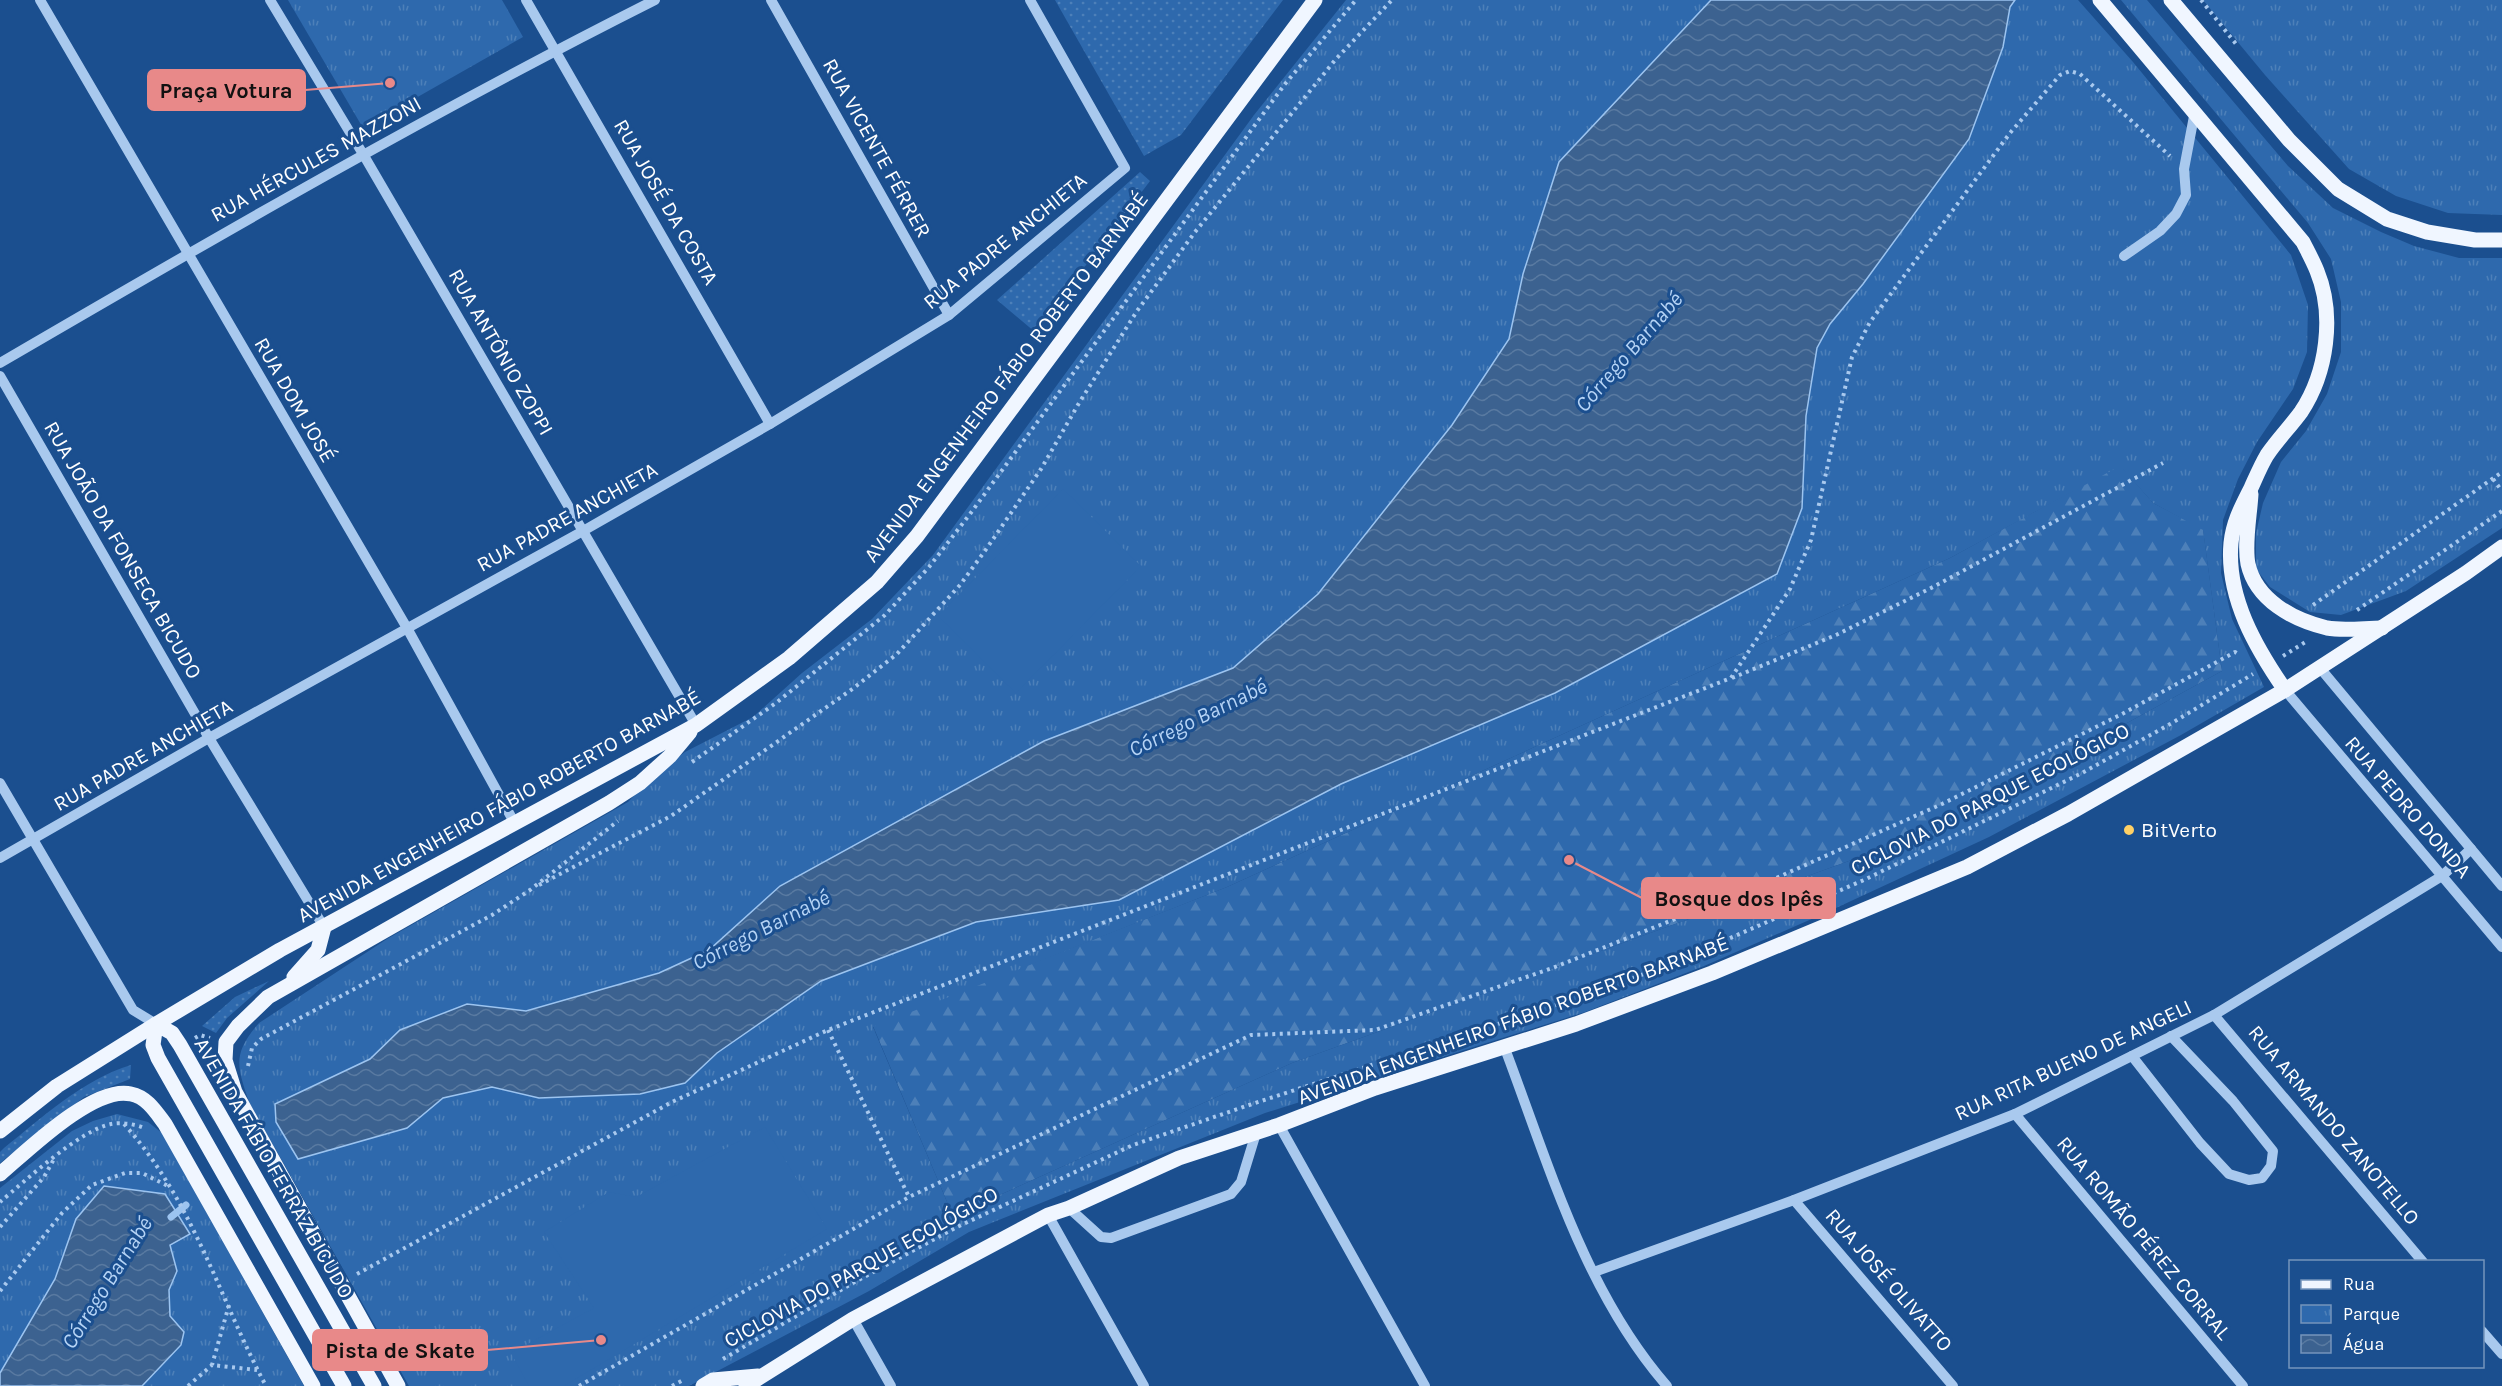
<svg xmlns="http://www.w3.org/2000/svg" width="2502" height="1386" viewBox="0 0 2502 1386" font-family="Karla,sans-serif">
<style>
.grass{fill:url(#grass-dots)}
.forest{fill:url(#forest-firs)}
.park{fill:url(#park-tufts);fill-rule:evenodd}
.pitch{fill:#2e69ad}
.water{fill:url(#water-waves);stroke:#9cc4f0;stroke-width:1.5}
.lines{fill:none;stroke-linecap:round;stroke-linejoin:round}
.stream{stroke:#9cc4f0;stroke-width:7}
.path{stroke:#a9c9ee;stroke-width:4;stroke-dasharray:3 4.5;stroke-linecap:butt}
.minor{stroke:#a9c9ee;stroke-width:10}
.major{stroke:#f0f6ff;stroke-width:15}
.poi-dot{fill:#ffd166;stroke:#1b4f8f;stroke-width:2}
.labels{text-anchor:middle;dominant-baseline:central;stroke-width:6;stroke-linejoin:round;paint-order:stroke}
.street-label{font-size:21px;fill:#fff;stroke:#1b4f8f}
.poi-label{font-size:21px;fill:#fff;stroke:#1b4f8f;text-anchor:start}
.water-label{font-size:22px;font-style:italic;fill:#b5d3f5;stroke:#1b4f8f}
.leader{fill:none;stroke:#e88989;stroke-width:2}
.callout-dot{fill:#e88989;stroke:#1b4f8f;stroke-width:2}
.callout{fill:#e88989;stroke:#e88989;stroke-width:2}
.callout-label{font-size:22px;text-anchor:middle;font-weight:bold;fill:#111}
</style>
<defs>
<pattern id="grass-dots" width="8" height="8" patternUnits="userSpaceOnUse" patternTransform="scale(1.5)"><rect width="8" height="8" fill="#2e69ad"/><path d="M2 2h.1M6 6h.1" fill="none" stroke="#4d80b9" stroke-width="1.8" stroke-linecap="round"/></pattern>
<pattern id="forest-firs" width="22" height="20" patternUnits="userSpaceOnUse" patternTransform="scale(1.5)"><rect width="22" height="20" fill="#2e69ad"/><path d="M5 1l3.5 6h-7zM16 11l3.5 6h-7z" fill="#4d80b9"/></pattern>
<pattern id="park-tufts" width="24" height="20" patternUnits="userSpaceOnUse" patternTransform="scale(1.5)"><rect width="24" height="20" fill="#2e69ad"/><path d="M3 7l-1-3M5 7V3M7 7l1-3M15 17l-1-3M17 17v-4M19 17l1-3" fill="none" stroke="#4d80b9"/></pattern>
<pattern id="water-waves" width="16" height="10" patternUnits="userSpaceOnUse" patternTransform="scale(1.5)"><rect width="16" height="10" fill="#3c6290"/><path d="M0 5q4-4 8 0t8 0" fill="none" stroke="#597aa1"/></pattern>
</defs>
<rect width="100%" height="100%" fill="#1b4f8f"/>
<!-- grass -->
<g class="grass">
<polygon points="1055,0 1283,0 1181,135 1144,156"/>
<polygon points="1140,172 1150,181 1035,332 997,300"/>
<polygon points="269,981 227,1018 216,1033 202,1026 235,997"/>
<path d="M131,1065L130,1079L84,1097L0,1163V1152L4,1148C43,1117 82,1080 131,1065Z"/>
</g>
<!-- forest -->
<polygon class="forest" points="2120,465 2153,503 2203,529 2222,671 1926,833 1292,1063 953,1216 873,1026 1227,887 1950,558"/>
<!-- park -->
<g class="park">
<polygon points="288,0 502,0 523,37 363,128"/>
<path d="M1346,0H1711L1559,162L1523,274L1509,339L1452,425L1318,594L1233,668L1044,741L780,886L709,950L659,973L526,1011L467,1004L400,1030L370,1059L275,1104L407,1128L443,1098L492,1087L539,1098L640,1094L685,1083L717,1053L821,981L976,922L1119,900L1341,784L1555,693L1777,574L1802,508L1806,416L1817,349L1830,324L1863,284L1969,139L2003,47L2010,7L2015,0H2078L2133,62L2291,255L2308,305L2307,352L2293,389L2257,442L2238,479L2223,520L2221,573L2232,619L2264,687L2181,735L1989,837L1823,914L1704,966L1585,1012L1265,1113L969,1232L869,1291L689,1386H409L249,1102C237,1066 232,1054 259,1023L387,939L628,802L654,775L685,752L753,717L802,673L872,619L933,555L1254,115ZM2120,466L2153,503L2203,530L2222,671L1926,833L1292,1063L953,1216L873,1027L1227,887L1950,558Z"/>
<polygon points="2121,0 2147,0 2288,166 2333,208 2381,232 2414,246 2459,258 2502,258 2502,528 2406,591 2341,615 2310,612 2270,587 2256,569 2256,533 2263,503 2281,462 2306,431 2327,394 2341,352 2341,302 2331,259 2308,223"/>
<polygon points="2203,0 2502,0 2502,215 2448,213 2396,196 2349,169 2265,75"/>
<polygon points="117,1114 148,1122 162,1133 304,1386 0,1386 0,1188 72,1131 93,1121"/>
</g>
<!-- pitch -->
<g class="pitch">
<polygon points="1063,489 1141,566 1016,693 938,616"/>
<polygon points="765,1127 827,1229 564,1386 529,1386 511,1353 594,1308 544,1232 609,1192 636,1197"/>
</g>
<!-- water -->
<g class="water">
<polygon points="1711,0 2015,0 2010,7 2003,47 1969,139 1863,284 1830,324 1817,348 1806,416 1802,508 1777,574 1555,693 1341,784 1119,900 976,922 821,981 717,1053 685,1083 640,1094 539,1098 492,1087 443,1098 407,1128 298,1159 276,1122 275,1104 370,1059 400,1030 467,1004 526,1011 659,973 709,950 780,886 1044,741 1233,668 1318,594 1452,425 1509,339 1523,274 1559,162"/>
<polygon points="104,1186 165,1194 190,1234 170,1245 177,1271 169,1290 170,1316 184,1332 181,1345 142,1386 0,1386 0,1373 55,1279 76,1219"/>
</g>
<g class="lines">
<!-- stream -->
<polyline class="stream" points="171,1217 186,1205"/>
<!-- path -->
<g class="path">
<polyline points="2201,0 2236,44"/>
<polyline points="2493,479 2502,491"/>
<polyline points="2313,605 2502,472"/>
<polyline points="2357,610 2502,511"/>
<polyline points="2283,656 2307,641"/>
<polyline points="1732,678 1836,635 1933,587 2163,463"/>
<polyline points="692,762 776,703 885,615 929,567 970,514 1285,84 1356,0"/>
<polyline points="539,885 671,816 851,690 897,654 960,585 987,548 1041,469 1079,403 1137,311 1195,232 1336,59 1392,0"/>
<polyline points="828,1030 909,1197"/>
<polyline points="195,1038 200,1035 210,1038"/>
<polyline points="248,1066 252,1048 261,1039 492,915 530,890 618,821"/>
<path d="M124,1124C194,1202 218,1296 266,1386"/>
<path d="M0,1202C25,1181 80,1130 111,1124C121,1122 135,1124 144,1128"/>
<polyline points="0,1227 44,1177 54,1159"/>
<polyline points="357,1274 672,1102 828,1030 1731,678 1790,589 1811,540 1852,357 1870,322 2010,133 2060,75 2070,71 2080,74 2170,156"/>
<polyline points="0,1291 62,1213 92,1185 125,1173 142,1173 170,1187"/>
<polyline points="229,1305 212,1365 257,1370"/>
<polyline points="723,1359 851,1284 957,1227 1133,1145 1255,1103 1590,994 1668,965 1864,880 2082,773 2172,723 2253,674"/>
<polyline points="188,1386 212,1365"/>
<polyline points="579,1386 909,1197 1251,1035 1375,1030 1555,967 1765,883 1942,804 2122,714 2235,652 2240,655"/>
<polyline points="672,1386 685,1379"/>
</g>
<!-- minor -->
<g class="minor">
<polyline points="40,0 407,628 514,822"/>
<polyline points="270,0 363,154 696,725"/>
<polyline points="526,0 770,424"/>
<polyline points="771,0 949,315"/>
<polyline points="2124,256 2160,231 2176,214 2186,195 2184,169 2195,111"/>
<path d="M0,363C216,237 432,112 655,0"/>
<polyline points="0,376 209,738 324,927"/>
<polyline points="2320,668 2502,886"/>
<polyline points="2285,690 2502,947"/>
<polyline points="0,783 133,1010 156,1024"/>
<polyline points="0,858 209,738 583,531 770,424 949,315 1125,168 1030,0"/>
<polyline points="2214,1015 2423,1262"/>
<path d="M1504,1046C1548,1162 1584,1291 1667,1386"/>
<polyline points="2132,1056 2200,1143 2229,1174 2249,1180 2262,1178 2271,1166 2273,1151 2233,1101 2171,1036"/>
<polyline points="2015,1114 2243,1386"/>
<polyline points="1279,1125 1425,1386"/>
<polyline points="1794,1200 1953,1386"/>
<polyline points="1069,1208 1101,1237 1111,1238 1231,1194 1241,1182 1256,1133"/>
<polyline points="1048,1215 1144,1386"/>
<polyline points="1594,1272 1794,1200 2015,1114 2214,1015 2442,876 2471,849"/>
<polyline points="853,1319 891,1386"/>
<polyline points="2482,1331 2502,1354"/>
</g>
<!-- major -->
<g class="major">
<path d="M2100,0L2303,242C2308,252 2313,261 2317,271C2335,315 2327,373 2301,412C2290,427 2277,440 2267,455C2261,465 2256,477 2251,488C2242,506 2233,522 2231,543C2226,597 2256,648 2285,690"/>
<polyline points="2171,0 2289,140 2338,189 2387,219 2427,232 2475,240 2502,240"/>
<path d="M2251,494C2250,514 2244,544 2248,564C2256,600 2293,620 2327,628C2344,631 2365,628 2382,628"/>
<polyline points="294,977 318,950 324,927"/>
<polyline points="0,1131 57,1086 156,1024 280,950 696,725 789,658 877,582 917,536 1315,0"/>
<path d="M0,1174C27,1151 94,1085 131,1094C147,1097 156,1112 165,1124L313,1386"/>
<polyline points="344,1386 158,1058 153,1045 156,1024 172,1033 180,1045 374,1386"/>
<polyline points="398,1386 235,1092 225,1060 226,1042 238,1026 268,997 609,803 640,783 670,756 690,732"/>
<polyline points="703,1386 713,1380 758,1376"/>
<polyline points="746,1386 853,1319 1048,1215 1069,1208 1179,1158 1279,1125 1375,1088 1576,1024 1712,973 1967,867 2068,814 2285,690 2466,573 2502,547"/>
</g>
</g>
<!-- markers -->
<circle class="poi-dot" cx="2129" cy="830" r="6"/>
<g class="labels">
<!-- street labels -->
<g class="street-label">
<text transform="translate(877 148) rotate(61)">RUA VICENTE FÉRRER</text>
<text transform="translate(316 159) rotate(-29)">RUA HÉRCULES MAZZONI</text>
<text transform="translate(666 202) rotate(60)">RUA JOSÉ DA COSTA</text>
<text transform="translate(1005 241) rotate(-39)">RUA PADRE ANCHIETA</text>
<text transform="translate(501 352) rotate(60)">RUA ANTÔNIO ZOPPI</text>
<text transform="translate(1006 377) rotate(-53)">AVENIDA ENGENHEIRO FÁBIO ROBERTO BARNABÉ</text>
<text transform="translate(295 400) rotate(60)">RUA DOM JOSÉ</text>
<text transform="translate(567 517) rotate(-29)">RUA PADRE ANCHIETA</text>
<text transform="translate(123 550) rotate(60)">RUA JOÃO DA FONSECA BICUDO</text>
<text transform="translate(143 755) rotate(-30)">RUA PADRE ANCHIETA</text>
<text transform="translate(1990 799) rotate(-27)">CICLOVIA DO PARQUE ECOLÓGICO</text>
<text transform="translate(499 806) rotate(-29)">AVENIDA ENGENHEIRO FÁBIO ROBERTO BARNABÉ</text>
<text transform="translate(2408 807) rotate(49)">RUA PEDRO DONDA</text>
<text transform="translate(1513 1020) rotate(-20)">AVENIDA ENGENHEIRO FÁBIO ROBERTO BARNABÉ</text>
<text transform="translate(2073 1060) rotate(-25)">RUA RITA BUENO DE ANGELI</text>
<text transform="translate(2334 1125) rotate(50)">RUA ARMANDO ZANOTELLO</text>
<text transform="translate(274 1168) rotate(60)">AVENIDA FÁBIO FERRAZ BICUDO</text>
<text transform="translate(2144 1238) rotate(50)">RUA ROMÃO PÉREZ CORRAL</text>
<text transform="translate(861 1267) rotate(-29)">CICLOVIA DO PARQUE ECOLÓGICO</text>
<text transform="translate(1889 1280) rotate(49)">RUA JOSÉ OLIVATTO</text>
</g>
<!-- poi labels -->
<g class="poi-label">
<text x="2141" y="830">BitVerto</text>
</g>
<!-- water labels -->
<g class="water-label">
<text transform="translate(1629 352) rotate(-49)">Córrego Barnabé</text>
<text transform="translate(1198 718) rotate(-26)">Córrego Barnabé</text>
<text transform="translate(761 930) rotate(-27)">Córrego Barnabé</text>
<text transform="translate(107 1283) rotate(-58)">Córrego Barnabé</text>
</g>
</g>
<!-- callouts -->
<path class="leader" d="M390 83L305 90M1569 860L1642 898M601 1340L487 1350"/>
<g class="callout-dot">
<circle cx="390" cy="83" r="6"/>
<circle cx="1569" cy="860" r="6"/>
<circle cx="601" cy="1340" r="6"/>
</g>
<g class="callout">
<rect x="148" y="70" width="157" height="40" rx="6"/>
<rect x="1642" y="878" width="193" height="40" rx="6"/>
<rect x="313" y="1330" width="174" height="40" rx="6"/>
</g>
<g class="callout-label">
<text x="226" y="98">Praça Votura</text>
<text x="1739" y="906">Bosque dos Ipês</text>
<text x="400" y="1358">Pista de Skate</text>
</g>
<!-- legend -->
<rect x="2289" y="1260" width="195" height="108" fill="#1b4f8f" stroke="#7695bc" stroke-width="1.5"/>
<rect x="2301" y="1280" width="30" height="9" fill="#f0f6ff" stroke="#7695bc" stroke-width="1.5"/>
<text x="2343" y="1290" font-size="18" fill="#ffffff">Rua</text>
<rect x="2301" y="1305" width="30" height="18" fill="url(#park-tufts)" stroke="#7695bc" stroke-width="1.5"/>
<text x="2343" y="1320" font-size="18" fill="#ffffff">Parque</text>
<rect x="2301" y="1335" width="30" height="18" fill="url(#water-waves)" stroke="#7695bc" stroke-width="1.5"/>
<text x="2343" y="1350" font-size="18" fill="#ffffff">Água</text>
</svg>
